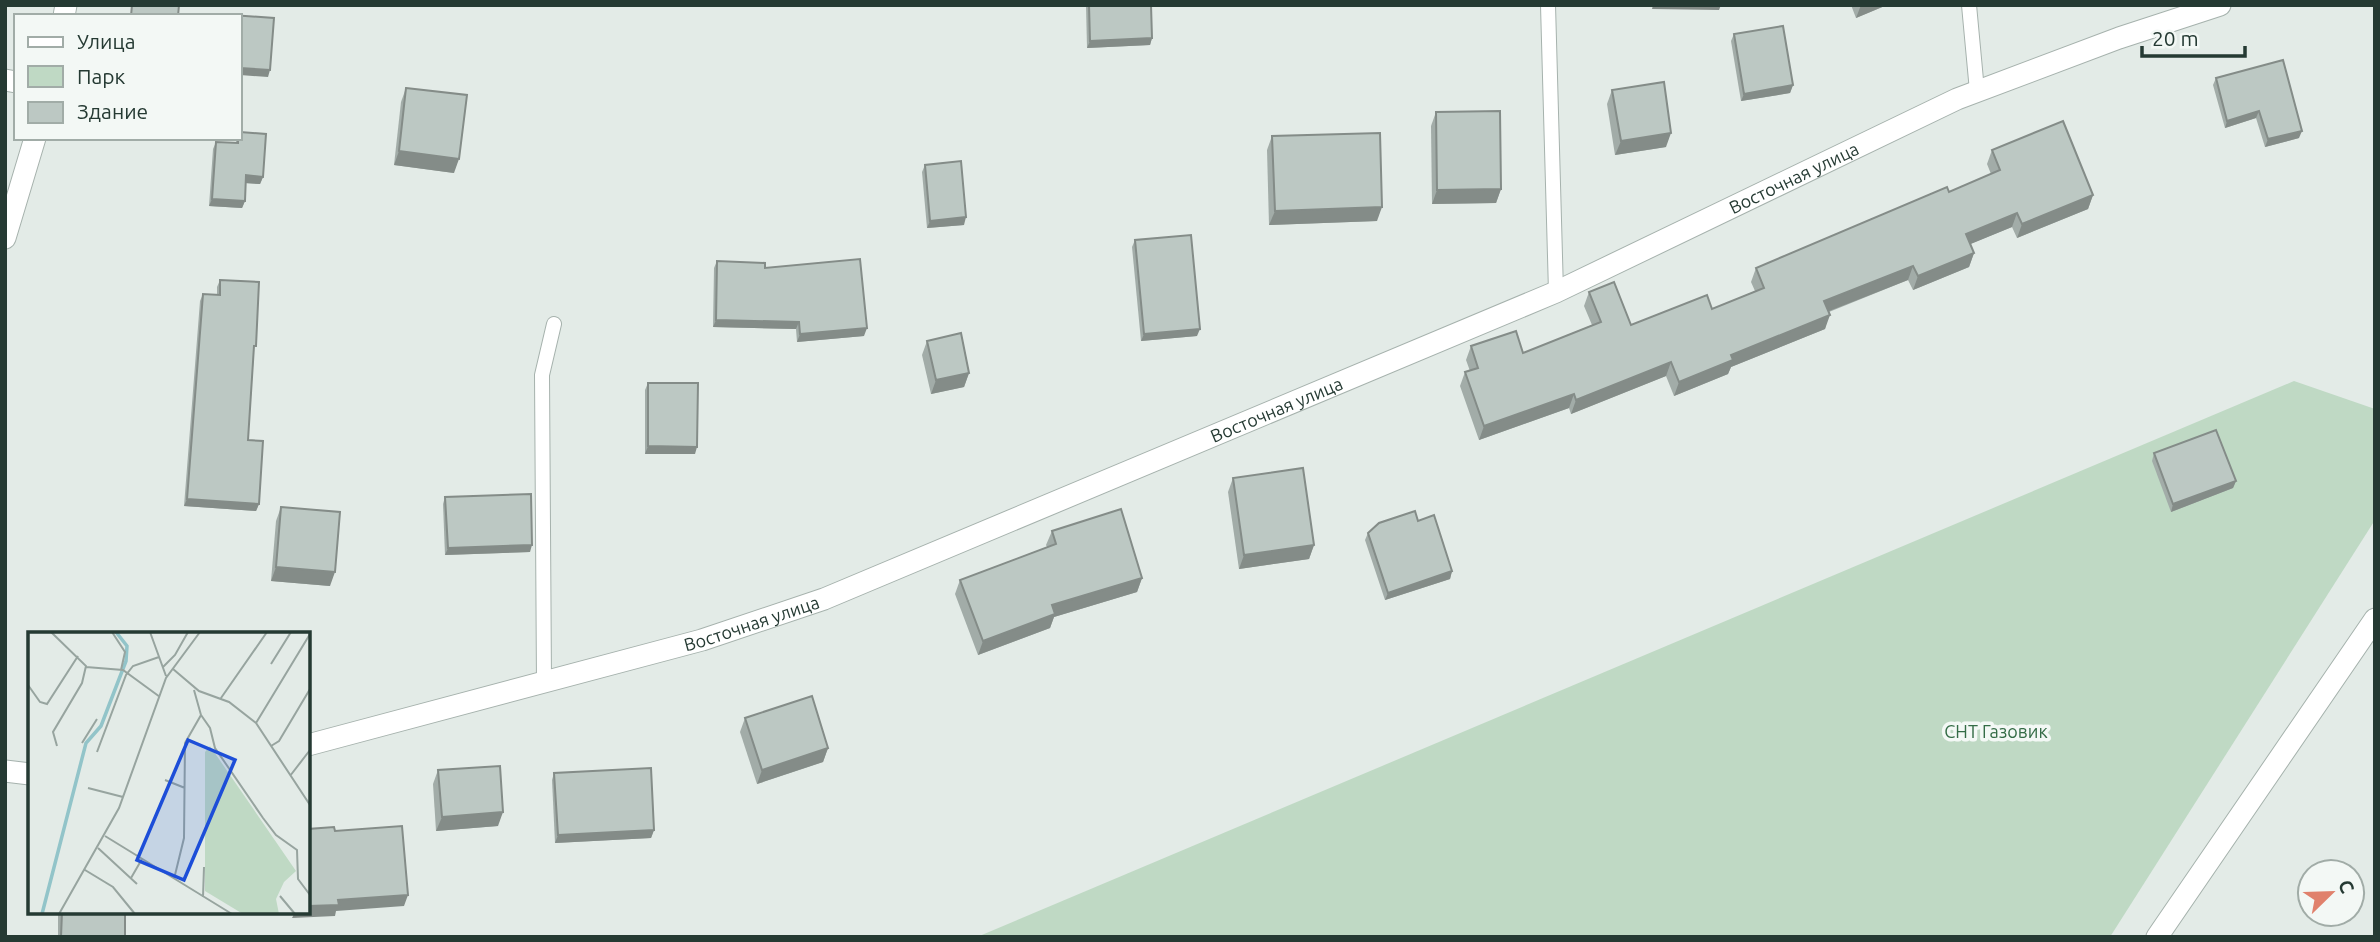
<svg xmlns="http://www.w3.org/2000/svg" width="2380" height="942" viewBox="0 0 2380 942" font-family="Ubuntu,sans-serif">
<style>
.green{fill:#bfd9c4}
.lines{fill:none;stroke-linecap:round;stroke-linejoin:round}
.service-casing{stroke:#a6b2ad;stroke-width:16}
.minor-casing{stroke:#a6b2ad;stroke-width:23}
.service{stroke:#fff;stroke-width:14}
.minor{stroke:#fff;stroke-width:21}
.wall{fill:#a2aca8}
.shaded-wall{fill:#848c88}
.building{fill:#bcc8c3;stroke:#848c88;stroke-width:2}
.labels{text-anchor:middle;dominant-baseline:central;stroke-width:7;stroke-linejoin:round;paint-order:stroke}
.street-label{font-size:18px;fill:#253a33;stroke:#f3f8f5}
.park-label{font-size:18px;fill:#346c46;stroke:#f3f8f5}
.inset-river{fill:none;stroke:#92c4c9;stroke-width:3.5}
.inset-road{fill:none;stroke:#97a49f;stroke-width:2}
.view{fill:#1d4ed8;fill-opacity:0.15;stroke:#1d4ed8;stroke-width:3.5}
.inset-edge{fill:none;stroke:#253a33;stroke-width:3.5}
</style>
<rect width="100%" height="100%" fill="#e3ebe7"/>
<!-- green -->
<polygon class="green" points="2294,381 2375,409 2375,520 2110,937 977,937"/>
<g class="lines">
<!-- service casing -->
<g class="service-casing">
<g id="service">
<polyline points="1548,5 1556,292"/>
<polyline points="1969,5 1977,91"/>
<polyline points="544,682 542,375 554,324"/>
</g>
</g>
<!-- minor casing -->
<g class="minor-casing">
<g id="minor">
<polyline points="64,16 66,5"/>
<polyline points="5,80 16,82"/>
<polyline points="5,238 35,138"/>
<path id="s1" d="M308,745L702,640L824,599L1556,292L1957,99L2119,38L2220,5"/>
<polyline points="5,771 30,774"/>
<polyline points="2157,937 2375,619"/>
</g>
</g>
<!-- service -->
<use href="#service" class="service"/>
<!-- minor -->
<use href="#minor" class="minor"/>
</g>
<!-- wall -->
<g class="wall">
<polygon points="1086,5 1151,5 1152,38 1150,45 1087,48"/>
<polygon points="1851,5 1887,5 1856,18"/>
<polygon points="1734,34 1793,85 1790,93 1741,101 1731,41"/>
<polygon points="2216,78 2299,138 2265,147 2256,118 2225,128 2213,85"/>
<polygon points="406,88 454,173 394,165 401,102"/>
<polygon points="1612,90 1666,147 1615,155 1607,104"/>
<polygon points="1436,112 1501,189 1496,203 1432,204 1431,126"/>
<polygon points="1272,136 1377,221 1269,225 1267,150"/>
<polygon points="236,138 240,138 263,177 260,184 246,183 245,201 242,208 209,206 213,149 216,142 236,143"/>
<polygon points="1992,150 2093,195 2088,209 2017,238 2012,227 1970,244 1974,253 1969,267 1913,290 1908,280 1829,312 1825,329 1731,367 1728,374 1674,396 1666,376 1571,414 1569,408 1479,440 1460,386 1465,372 1470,371 1466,360 1471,346 1523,353 1592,325 1584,306 1589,292 1631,325 1712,309 1755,291 1751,282 1756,268 1949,192 1991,174 1987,164"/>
<polygon points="925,165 964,225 927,228 922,172"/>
<polygon points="1135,240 1197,336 1141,341 1132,247"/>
<polygon points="717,261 765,268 864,336 797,342 796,329 713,327 714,268"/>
<polygon points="220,280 254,353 248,440 259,504 256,511 184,506 200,301 203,294 217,295 217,287"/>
<polygon points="927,341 969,373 964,387 931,394 922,355"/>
<polygon points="648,383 695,454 645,454 645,390"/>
<polygon points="2154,453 2236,481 2233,488 2171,512 2152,461"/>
<polygon points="1233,478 1314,545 1309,559 1239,569 1228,492"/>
<polygon points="445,497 530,552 445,555 443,504"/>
<polygon points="281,507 330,586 271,581 276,521"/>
<polygon points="1418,521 1452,571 1450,579 1385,600 1365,540 1368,533"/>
<polygon points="1052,531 1142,578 1137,592 1054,617 1050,628 978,655 955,594 960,580 1047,547 1046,545"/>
<polygon points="745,718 828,748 823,762 757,784 740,732"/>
<polygon points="438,770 498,826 436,831 433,784"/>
<polygon points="554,773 654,830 651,838 555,843 552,780"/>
<rect x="58" y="912" width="67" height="25"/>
</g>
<!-- shaded-wall -->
<g class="shaded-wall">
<polygon points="1653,5 1721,5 1719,10 1652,9"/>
<polygon points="1861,5 1887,5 1856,18"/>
<polygon points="1152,38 1150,45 1087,48 1090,41"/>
<polygon points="240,68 270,70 268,77 240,75"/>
<polygon points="1793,85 1790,93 1741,101 1744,94"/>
<polygon points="2259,111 2256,118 2225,128 2227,121"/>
<polygon points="2302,131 2299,138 2265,147 2268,139"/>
<polygon points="1671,133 1666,147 1615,155 1621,141"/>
<polygon points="399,151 459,159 454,173 394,165"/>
<polygon points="246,175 263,177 260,184 244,183"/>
<polygon points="1501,189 1496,203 1432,204 1437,190"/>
<polygon points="2093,195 2088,209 2017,238 2022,224"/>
<polygon points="212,199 245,201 242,208 209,206"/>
<polygon points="1382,207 1377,221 1269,225 1275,211"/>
<polygon points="2017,213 2012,227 1961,248 1966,234"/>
<polygon points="966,217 964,225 927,228 930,221"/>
<polygon points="1974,253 1969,267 1913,290 1918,276"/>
<polygon points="1913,266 1908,280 1819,315 1824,301"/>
<polygon points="1830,315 1825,329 1731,367 1728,374 1674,396 1679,382 1731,355"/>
<polygon points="716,320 799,322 796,329 713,327"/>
<polygon points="867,328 864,336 797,342 800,334"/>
<polygon points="1200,329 1197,336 1141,341 1144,334"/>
<polygon points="1671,362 1666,376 1571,414 1576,400"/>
<polygon points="969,373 964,387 931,394 936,380"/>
<polygon points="1574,394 1569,408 1479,440 1484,426"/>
<polygon points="648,446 697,447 695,454 645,454"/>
<polygon points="2236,481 2233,488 2171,512 2173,504"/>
<polygon points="187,499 259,504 256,511 184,506"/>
<polygon points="532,545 530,552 445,555 448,548"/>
<polygon points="1314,545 1309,559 1239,569 1244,555"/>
<polygon points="276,567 335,572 330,586 271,581"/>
<polygon points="1452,571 1450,579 1385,600 1388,593"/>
<polygon points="1142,578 1137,592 1054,617 1050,628 978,655 983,641 1052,605"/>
<polygon points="828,748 823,762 757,784 762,770"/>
<polygon points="503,812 498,826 436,831 442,817"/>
<polygon points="654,830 651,838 555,843 558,835"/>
<polygon points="408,895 404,906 336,911 335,916 292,918 295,912 308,912 308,906 338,900"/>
</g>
<!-- building -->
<g class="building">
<polygon points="132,5 179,5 178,16 131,16"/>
<polygon points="1089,5 1151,5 1152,38 1090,41"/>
<polygon points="231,15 274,18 270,70 240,68 240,16 231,16"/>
<polygon points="1783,26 1793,85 1744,94 1734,34"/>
<polygon points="2283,60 2302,131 2268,139 2259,111 2227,121 2216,78"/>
<polygon points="1664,82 1671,133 1621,141 1612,90"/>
<polygon points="406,88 467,95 459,159 399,151"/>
<polygon points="1500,111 1501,189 1437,190 1436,112"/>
<polygon points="2063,121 2093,195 2022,224 2017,213 1966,234 1974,253 1918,276 1913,266 1824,301 1830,315 1731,355 1733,360 1679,382 1671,362 1576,400 1574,394 1484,426 1465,372 1478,368 1471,346 1516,331 1523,353 1601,322 1589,292 1614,282 1631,325 1707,295 1712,309 1764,288 1756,268 1947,187 1949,192 2000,170 1992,150"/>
<polygon points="240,132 266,134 263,177 246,175 245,201 212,199 216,142 238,143 238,138 240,138"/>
<polygon points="1380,133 1382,207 1275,211 1272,136"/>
<polygon points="961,161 966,217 930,221 925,165"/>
<polygon points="1191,235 1200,329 1144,334 1135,240"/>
<polygon points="860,259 867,328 800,334 799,322 716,320 717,261 765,263 765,268"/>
<polygon points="220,280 259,282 256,346 254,346 248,440 263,441 259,504 187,499 203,294 220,295"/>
<polygon points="961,333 969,373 936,380 927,341"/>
<polygon points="648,383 698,383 697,447 648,446"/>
<polygon points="2216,430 2236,481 2173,504 2154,453"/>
<polygon points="1303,468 1314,545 1244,555 1233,478"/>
<polygon points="531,494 532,545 448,548 445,497"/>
<polygon points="281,507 340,512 335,572 276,567"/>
<polygon points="1121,509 1142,578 1052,605 1055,614 983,641 960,580 1056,544 1052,531"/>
<polygon points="1415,511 1418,521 1434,515 1452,571 1388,593 1368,533 1379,523"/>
<polygon points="812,696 828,748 762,770 745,718"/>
<polygon points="500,766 503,812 442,817 438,770"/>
<polygon points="651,768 654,830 558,835 554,773"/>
<polygon points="402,826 408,895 338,900 339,905 308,906 308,829 334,827 335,831"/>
<polygon points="62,912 125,912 125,937 61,937"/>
</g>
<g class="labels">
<!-- street labels -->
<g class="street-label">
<text stroke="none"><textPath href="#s1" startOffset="1594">Восточная улица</textPath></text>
<text stroke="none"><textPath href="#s1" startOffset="1027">Восточная улица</textPath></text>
<text stroke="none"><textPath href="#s1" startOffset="460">Восточная улица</textPath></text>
</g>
<!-- park labels -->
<g class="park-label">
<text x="1996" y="731">СНТ Газовик</text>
</g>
</g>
<!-- overview -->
<g transform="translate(28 632)">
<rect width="282" height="282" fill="#e3ebe7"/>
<path d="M182,114L268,239L256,250L248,267L251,282H215L177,259V120Z" fill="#bfd9c4"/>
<path class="inset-river" d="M14,282L58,111L73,94L98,29L99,14L88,0"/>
<path class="inset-road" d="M23,0L58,34L54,51L25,100L29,114M84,0L97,20L93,38M122,0L138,44M243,32L263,0M58,35L95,38L132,65M135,35L147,23L160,0M145,37L171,59L201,70L228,91L282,173M0,53L12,70L19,72L50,24M193,66L239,0M173,83L182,96L187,116L235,186L248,203L269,218L270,247L282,263M228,91L282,2M54,111L69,87M243,114L251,109L282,57M69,120L98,43L105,34L131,25M262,144L282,118M137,148L157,156M60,156L95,165M77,204L204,282M70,216L109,252M57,238L85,255L107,282M103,246L114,227M146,247L156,206L157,111L173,83L166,58M252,264L267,282M175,265L176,235M31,282L91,176L138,46L172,0"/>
<path class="view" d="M160,108L207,128L156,248L109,228Z"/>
<rect width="282" height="282" class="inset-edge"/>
</g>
<!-- border -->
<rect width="2380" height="942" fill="none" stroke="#253a33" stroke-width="14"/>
<!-- legend -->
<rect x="14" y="14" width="228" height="126" fill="#f3f8f5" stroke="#a1aca7" stroke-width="2"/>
<rect x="28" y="37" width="35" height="10" fill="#ffffff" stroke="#a1aca7" stroke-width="2"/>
<text x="77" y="49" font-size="21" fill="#253a33">Улица</text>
<rect x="28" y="66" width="35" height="21" fill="#bfd9c4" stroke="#a1aca7" stroke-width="2"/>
<text x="77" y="84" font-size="21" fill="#253a33">Парк</text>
<rect x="28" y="102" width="35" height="21" fill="#bcc8c3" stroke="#a1aca7" stroke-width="2"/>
<text x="77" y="119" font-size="21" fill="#253a33">Здание</text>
<!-- north arrow -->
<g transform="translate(2331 893) rotate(67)"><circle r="33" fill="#f3f8f5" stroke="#a1aca7" stroke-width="2"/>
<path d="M0-5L12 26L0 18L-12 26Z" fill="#e0816c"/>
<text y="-10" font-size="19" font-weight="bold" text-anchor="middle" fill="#253a33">С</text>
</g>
<!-- scale -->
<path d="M2142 46v10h103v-10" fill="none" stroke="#253a33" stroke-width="3.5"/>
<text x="2152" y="46" font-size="21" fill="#253a33" stroke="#f3f8f5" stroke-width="5" paint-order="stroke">20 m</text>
</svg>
